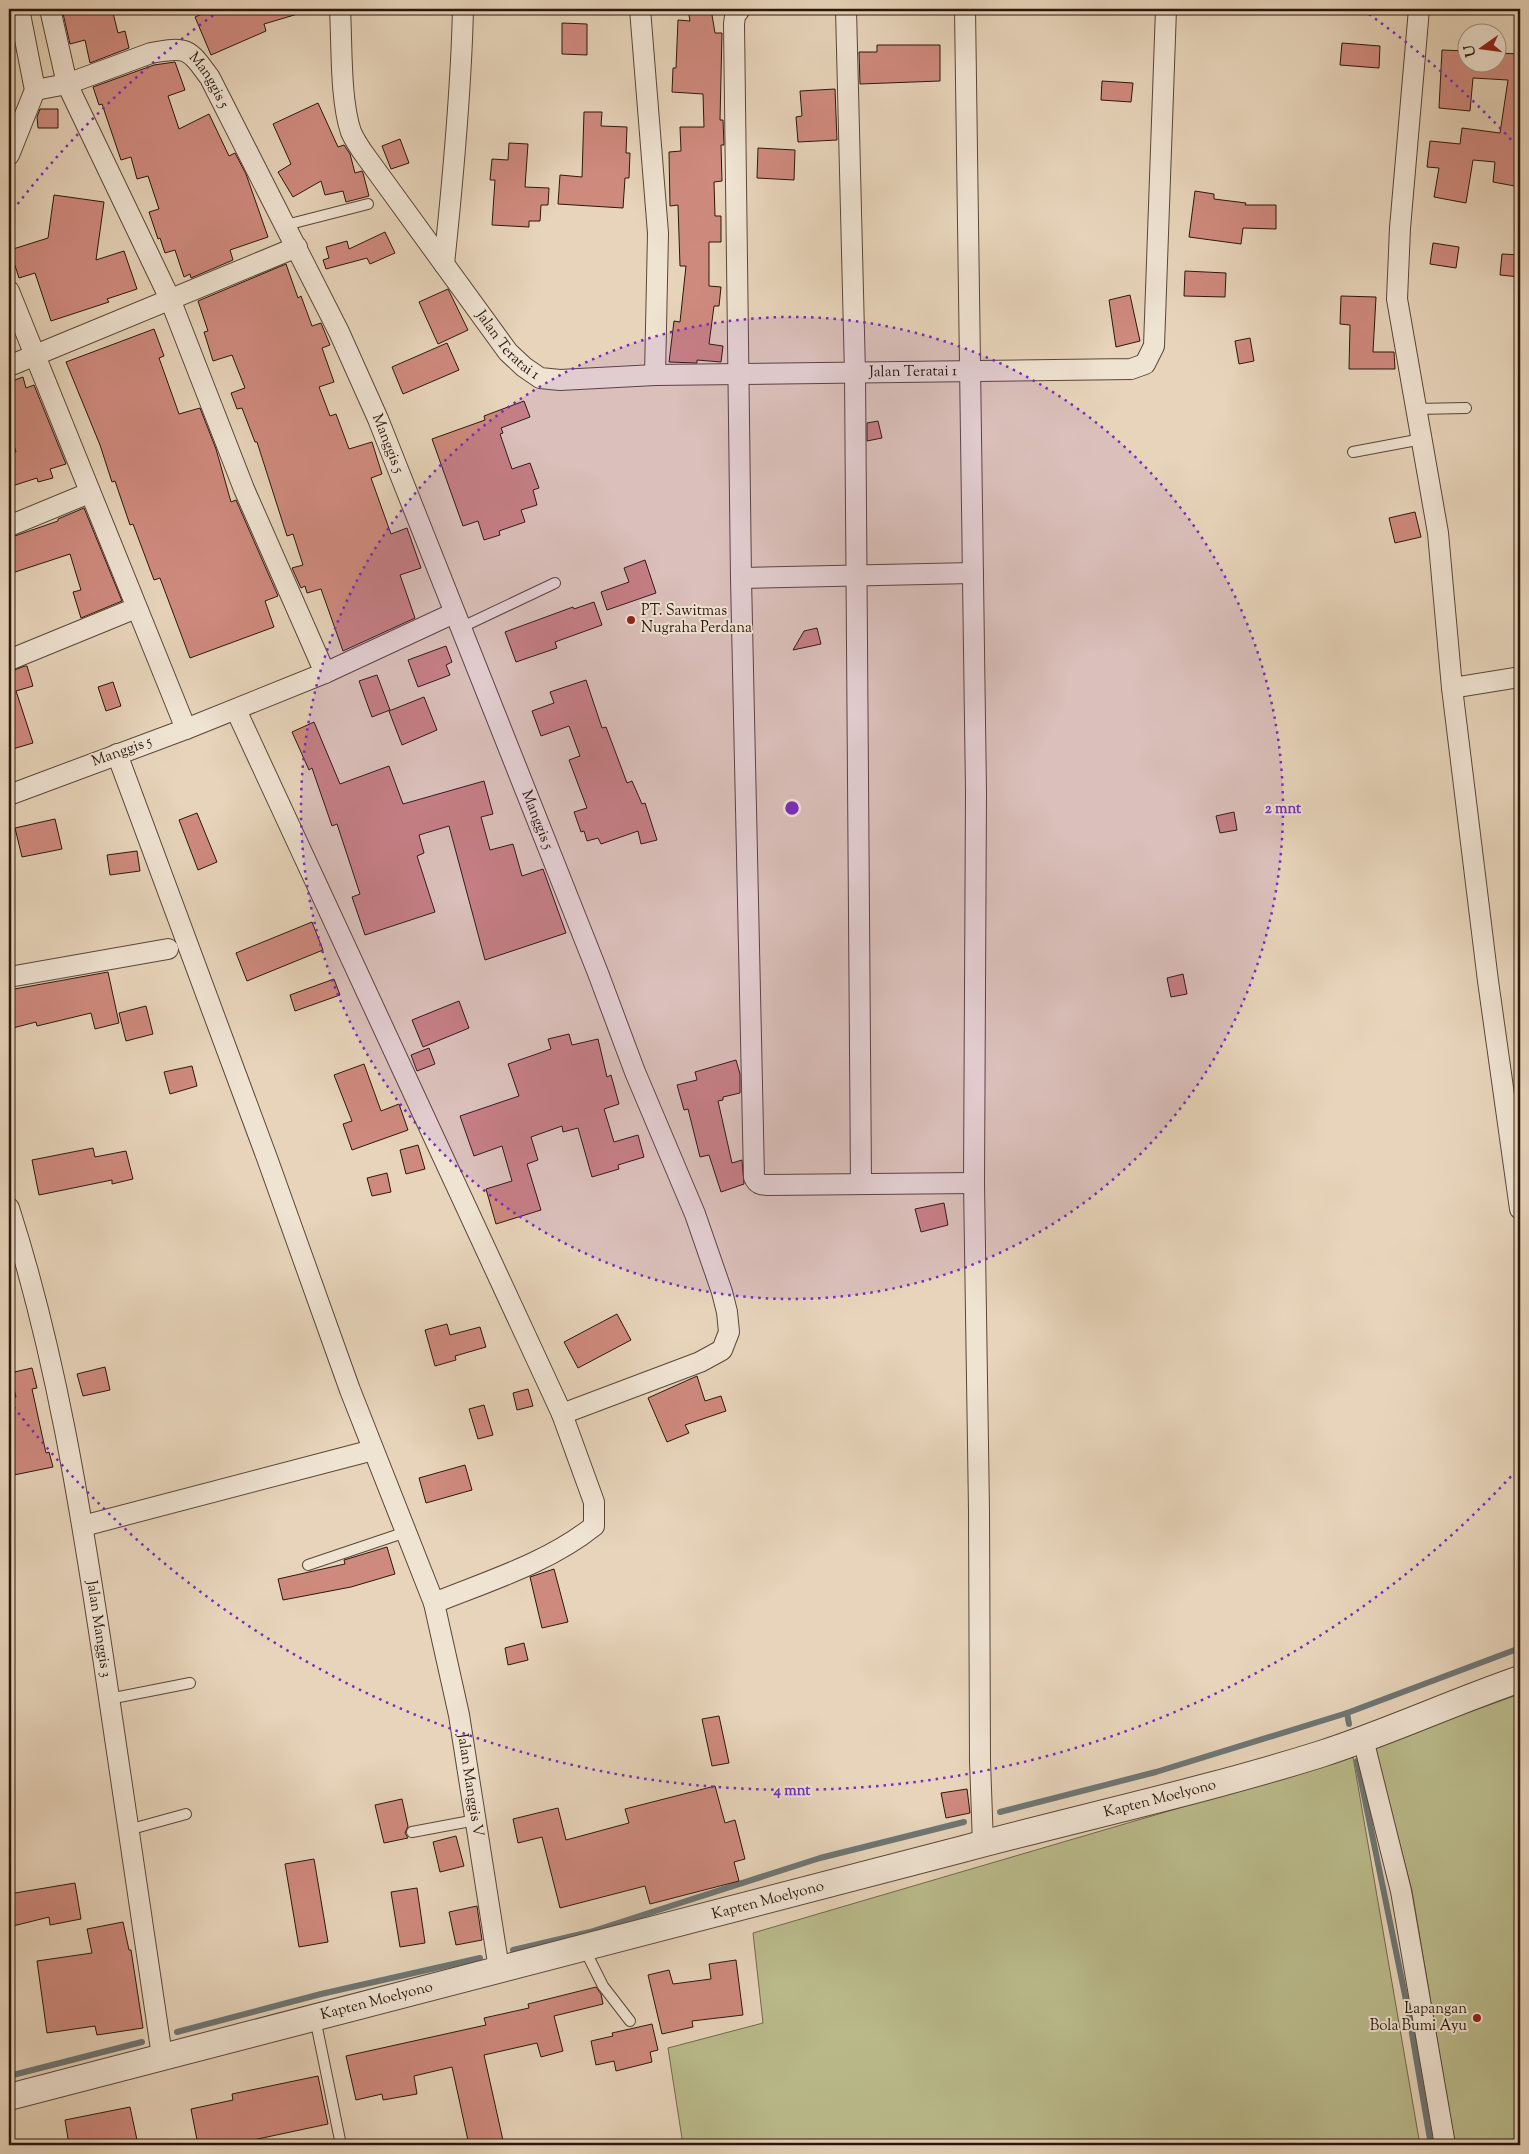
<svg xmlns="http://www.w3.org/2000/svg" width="1529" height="2154" viewBox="0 0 1529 2154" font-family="'Sorts Mill Goudy',serif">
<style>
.green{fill:#babb8c;stroke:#72694c}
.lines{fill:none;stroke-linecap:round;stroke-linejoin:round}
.stream{stroke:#6e7675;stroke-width:6}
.building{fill:#cf8a7e;stroke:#2b170d}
.service-casing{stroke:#5a4638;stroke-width:12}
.minor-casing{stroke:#5a4638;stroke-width:22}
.tertiary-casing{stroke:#5a4638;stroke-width:28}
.service{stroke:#efe3d2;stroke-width:10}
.minor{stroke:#efe3d2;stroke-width:20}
.tertiary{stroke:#efe3d2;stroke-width:26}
.ring{fill:none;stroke:#7b2cbf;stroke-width:2.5;stroke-dasharray:2.5 5}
.poi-dot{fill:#8f2418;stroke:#efe3d2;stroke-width:2}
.labels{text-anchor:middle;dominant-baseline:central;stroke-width:4;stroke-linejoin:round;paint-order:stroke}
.street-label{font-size:15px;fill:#2b170d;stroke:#efe3d2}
.poi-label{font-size:15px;fill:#2b170d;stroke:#efe3d2;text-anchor:start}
.centre{fill:#7b2cbf;stroke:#efe3d2;stroke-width:2.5}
.ring-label{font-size:15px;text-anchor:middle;font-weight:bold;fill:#7b2cbf;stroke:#efe3d2;stroke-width:4;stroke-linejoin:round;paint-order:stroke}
</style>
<rect width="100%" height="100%" fill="#e7d4ba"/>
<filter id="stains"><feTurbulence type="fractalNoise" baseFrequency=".004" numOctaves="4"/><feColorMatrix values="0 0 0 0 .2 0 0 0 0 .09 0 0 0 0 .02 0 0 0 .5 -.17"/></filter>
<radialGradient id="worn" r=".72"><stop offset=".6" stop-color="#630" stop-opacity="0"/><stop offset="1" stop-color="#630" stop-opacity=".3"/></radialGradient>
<!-- green -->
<g class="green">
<polygon points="1520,1694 1520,2145 1455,2145 1412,1891 1374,1746"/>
<polygon points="1353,1757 1420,2145 683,2145 668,2048 763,2023 753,1933"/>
</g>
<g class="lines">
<!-- stream -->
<g class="stream">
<polyline points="1347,1713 1349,1724"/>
<polyline points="1357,1761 1408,2010 1431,2145"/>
<polyline points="1000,1812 1156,1772 1347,1713 1520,1648"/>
<polyline points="513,1950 590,1932 820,1858 964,1822"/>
<polyline points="177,2032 321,1994 480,1958"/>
<polyline points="9,2076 142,2042"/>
</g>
</g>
<!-- building -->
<g class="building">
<polygon points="62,9 112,9 118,33 125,31 129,48 90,63 85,40 70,44"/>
<polygon points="214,9 300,9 301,13 264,24 266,31 211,55 195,17"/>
<polygon points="688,9 711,9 715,33 722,33 720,120 723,120 724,145 721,145 722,181 714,182 715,216 721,216 721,242 709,242 709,286 721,287 719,306 714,306 709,344 723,346 721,362 697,360 697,363 669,362 674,321 680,322 686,266 680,266 678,205 670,206 669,152 681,151 680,127 704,127 703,94 672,92 673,68 676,68 678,20 690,21"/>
<polygon points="562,23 587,24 587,55 562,54"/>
<polygon points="1342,43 1380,46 1379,68 1340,65"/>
<polygon points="877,45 940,45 940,81 860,84 859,52 877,52"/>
<polygon points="1442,50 1466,51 1466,62 1496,62 1496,53 1520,54 1520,187 1493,182 1495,162 1473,160 1466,203 1434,197 1439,168 1427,167 1430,141 1460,144 1462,128 1500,133 1508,80 1473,78 1470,111 1439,108"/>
<polygon points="175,62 185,90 168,96 179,129 209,114 229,156 235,153 246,174 268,237 230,250 233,260 191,278 190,274 184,277 175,250 165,253 160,238 158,239 149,212 159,209 148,176 137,179 131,157 121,160 102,104 99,105 93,87 154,65"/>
<polygon points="1102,81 1133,83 1131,102 1101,100"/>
<polygon points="835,89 837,140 798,142 796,117 802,116 800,91"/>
<polygon points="318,103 338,147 344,145 350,154 355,173 362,171 363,173 369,196 346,202 343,191 325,195 321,181 293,197 278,172 291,164 273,124"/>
<polygon points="40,109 58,109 58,128 38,128 37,117"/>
<polygon points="584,112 602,112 601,126 627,127 626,153 630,153 629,178 625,178 623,208 558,204 560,175 582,177"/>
<polygon points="400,139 409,163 391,169 382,146"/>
<polygon points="509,143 528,144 525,187 549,188 548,205 541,205 540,221 529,221 529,227 492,225 495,180 490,180 492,159 508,160"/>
<polygon points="758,148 795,150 794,180 757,178"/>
<polygon points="1195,191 1214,194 1214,199 1246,203 1245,205 1276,205 1276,229 1243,228 1241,244 1189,237"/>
<polygon points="54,195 104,202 96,260 124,251 137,289 107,299 109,302 51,321 35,273 19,278 10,250 48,238"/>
<polygon points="385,232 395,253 370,264 367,258 326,269 323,260 329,258 326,247 347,241 349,249"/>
<polygon points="1433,243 1459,247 1456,268 1430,264"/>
<polygon points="1502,254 1520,255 1520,277 1500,275"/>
<polygon points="286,264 298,298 301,296 312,326 321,323 330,345 322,348 334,382 319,387 330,416 336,414 349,449 372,442 382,474 371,478 391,534 407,528 421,568 400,575 415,618 343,651 321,589 307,593 305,586 301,588 292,568 303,565 293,534 287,536 257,442 255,442 242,408 237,409 231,393 245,388 232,355 213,361 204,332 208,331 198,301"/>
<polygon points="1185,271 1226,273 1225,297 1184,296"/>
<polygon points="448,289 468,330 438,344 419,302"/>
<polygon points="1130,295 1140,341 1116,347 1109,300"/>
<polygon points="1341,296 1376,297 1373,352 1394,352 1395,369 1349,369 1350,325 1340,324"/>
<polygon points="154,329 164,356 159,358 179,414 200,408 216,449 231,502 236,500 278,596 265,601 274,627 190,658 160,578 154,580 133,524 130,525 115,481 112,482 100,445 66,362"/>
<polygon points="1250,338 1254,361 1239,364 1235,341"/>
<polygon points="447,343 459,370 403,394 392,367"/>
<polygon points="23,377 26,388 34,385 66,464 50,469 53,478 38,482 37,478 9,487 9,454 16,452 9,428 9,382"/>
<polygon points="524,401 530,417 501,428 503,433 500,434 512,469 530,463 539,488 533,490 537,505 521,510 525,522 499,531 500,535 484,540 478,521 463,526 432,439 485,420 484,416"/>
<polygon points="878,421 882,438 867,441 867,423"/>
<polygon points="84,508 122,601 81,618 73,592 81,590 70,554 9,574 9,538 58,521 58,519"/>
<polygon points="1415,512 1421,537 1395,543 1389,518"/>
<polygon points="645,560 656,593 607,610 601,592 629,582 624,568"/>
<polygon points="594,602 602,625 555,642 557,648 516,662 505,632 573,607 574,609"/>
<polygon points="817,628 821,644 793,650 804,631"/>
<polygon points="446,646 452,662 446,665 450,675 418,687 408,660"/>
<polygon points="25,666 27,666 33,686 16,691 33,743 9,750 9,672"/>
<polygon points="377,675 390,710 372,717 359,681"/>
<polygon points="586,680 602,728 606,727 627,783 632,781 642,804 645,803 657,840 641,844 638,831 601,844 598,838 587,841 584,831 581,832 574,812 587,808 569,760 580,756 569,726 541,736 532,711 554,703 550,692"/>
<polygon points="113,682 121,706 106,711 98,687"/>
<polygon points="424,697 437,730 402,745 389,711"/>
<polygon points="314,722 340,784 389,766 403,804 484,781 493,814 481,817 490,850 513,844 522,876 543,869 566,933 485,960 449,826 419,835 424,853 417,856 435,912 365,935 352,897 360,894 337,824 332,826 312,768 309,770 292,732"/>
<polygon points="1234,812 1237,830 1220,833 1216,816"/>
<polygon points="197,813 217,862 198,870 179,820"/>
<polygon points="55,819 62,849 22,857 15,828"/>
<polygon points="137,851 140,871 110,875 107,855"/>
<polygon points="312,922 323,950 247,981 236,953"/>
<polygon points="108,972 119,1023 95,1029 91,1013 37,1026 36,1022 9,1029 9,990"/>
<polygon points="1183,974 1187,994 1171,997 1167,978"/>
<polygon points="334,979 340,995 295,1011 290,995"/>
<polygon points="459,1001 469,1028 423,1047 412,1020"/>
<polygon points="146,1006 153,1034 126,1041 119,1013"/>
<polygon points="569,1034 572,1045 598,1039 607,1077 611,1075 619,1104 604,1109 614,1142 638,1135 644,1157 618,1165 619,1169 592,1177 578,1128 563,1132 562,1126 531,1137 538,1160 527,1164 541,1210 496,1224 486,1189 512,1181 502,1146 474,1156 460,1116 519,1096 508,1064 551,1049 548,1039"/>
<polygon points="429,1048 435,1064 417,1071 411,1055"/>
<polygon points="736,1060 740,1074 740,1093 723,1097 723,1100 718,1101 732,1163 742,1160 744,1184 721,1192 709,1155 700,1157 688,1109 684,1110 677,1085 697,1080 695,1072"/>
<polygon points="364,1064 381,1111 399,1104 408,1130 352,1150 343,1124 352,1121 334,1075"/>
<polygon points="192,1066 197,1086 170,1094 164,1072"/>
<polygon points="418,1145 425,1169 406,1174 400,1150"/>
<polygon points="93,1148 95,1157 126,1151 133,1179 112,1184 112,1180 39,1195 32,1160"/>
<polygon points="387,1173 391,1192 372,1196 367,1178"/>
<polygon points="944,1203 948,1225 921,1232 915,1209"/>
<polygon points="617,1314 631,1340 578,1368 564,1342"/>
<polygon points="447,1324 450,1335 480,1327 486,1347 455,1356 456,1360 435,1366 425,1330"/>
<polygon points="105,1367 110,1390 83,1396 77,1374"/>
<polygon points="32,1368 37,1388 32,1389 46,1453 49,1452 53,1467 9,1476 9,1398 16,1397 10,1373"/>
<polygon points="697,1376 705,1401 721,1396 726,1411 685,1425 689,1433 667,1442 648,1398"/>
<polygon points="528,1389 533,1406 517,1410 513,1393"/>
<polygon points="484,1405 493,1435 478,1439 469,1409"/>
<polygon points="465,1465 472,1490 426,1503 419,1478"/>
<polygon points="387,1547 395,1574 351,1587 283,1600 278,1579 345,1564 344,1560"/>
<polygon points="554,1569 568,1622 542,1628 530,1577"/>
<polygon points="524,1643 528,1660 508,1665 505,1648"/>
<polygon points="719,1716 729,1763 712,1766 702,1719"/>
<polygon points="715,1786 725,1823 735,1820 745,1859 734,1862 739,1881 650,1904 645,1886 560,1908 542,1837 518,1843 513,1819 558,1808 566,1840 629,1823 625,1809"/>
<polygon points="967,1789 970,1813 946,1818 941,1793"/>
<polygon points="402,1799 408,1826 405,1833 408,1838 384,1843 375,1805"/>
<polygon points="456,1836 464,1866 440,1872 433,1842"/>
<polygon points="314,1859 328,1942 299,1947 285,1864"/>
<polygon points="75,1883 81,1919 50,1925 49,1917 9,1927 9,1894"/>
<polygon points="417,1888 425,1943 400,1947 391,1892"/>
<polygon points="477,1906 482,1940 456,1945 449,1912"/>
<polygon points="123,1922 129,1950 131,1950 143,2028 97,2035 95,2026 47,2033 37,1961 92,1953 87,1929"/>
<polygon points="736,1960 743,2015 692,2021 693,2027 662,2034 648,1975 669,1970 673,1984 711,1979 709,1964"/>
<polygon points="596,1987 601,1994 603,2004 554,2016 563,2051 541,2057 537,2043 484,2055 504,2145 469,2145 452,2067 414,2076 417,2094 383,2100 382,2094 356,2100 346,2056 486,2025 484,2018 529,2008 528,2004"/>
<polygon points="652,2024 658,2050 650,2052 652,2062 616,2071 614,2061 596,2065 591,2041 613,2036 612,2033"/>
<polygon points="318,2076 328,2124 239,2143 239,2145 198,2145 191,2109 233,2100 232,2094"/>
<polygon points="130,2107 137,2140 110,2145 69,2145 65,2120"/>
</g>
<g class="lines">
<!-- service casing -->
<g class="service-casing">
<g id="service">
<polyline points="286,225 368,204"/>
<polyline points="1416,409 1466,408"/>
<polyline points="1353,452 1422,439"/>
<polyline points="460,628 555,583"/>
<polyline points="308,1565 406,1532"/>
<polyline points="109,1699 190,1683"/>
<polyline points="128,1830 186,1814"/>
<polyline points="412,1832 476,1820"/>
<polyline points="584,1948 603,1986 630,2021"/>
<polyline points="315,2018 341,2145"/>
</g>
</g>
<!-- minor casing -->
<g class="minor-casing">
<g id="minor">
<polyline points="50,9 67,84 170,299 244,489 325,673"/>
<path id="s1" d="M340,9C342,43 340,100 351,132C355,141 361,150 367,158L508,352L524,367L540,378L560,380L655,375L1131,369L1145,364L1154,346L1166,9"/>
<polyline points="640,9 658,233 655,375"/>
<path d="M740,9L735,16L734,24L741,578L754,1177C757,1184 761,1185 768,1185L974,1183"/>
<polyline points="846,9 855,373 861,1184"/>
<polyline points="965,9 976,792 974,1183 979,1510 980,1761 983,1844"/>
<polyline points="1419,9 1400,228 1397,299 1438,533 1452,688 1488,981 1520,1209"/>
<path id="s2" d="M35,90L67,84L151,53C188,46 189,49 210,78L339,332L378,419L598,973L635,1072L695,1214L722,1292L727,1312L729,1332L722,1350L700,1362L562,1414"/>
<polyline points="9,155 35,90 19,9"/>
<path d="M444,264C453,179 461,94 463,9"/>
<polyline points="9,291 186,729 9,795"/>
<polyline points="9,366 297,247"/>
<polyline points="9,526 89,493"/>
<polyline points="741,578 973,573"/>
<polyline points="9,660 136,608"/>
<polyline points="1452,688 1520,677"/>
<path d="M236,710L562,1414L594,1502V1526C548,1563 488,1581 434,1603"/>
<polyline points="186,729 325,673 454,613"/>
<path id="s3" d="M117,754L267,1158L350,1390L434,1603L459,1715L499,1969"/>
<polyline points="9,977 168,949"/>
<path id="s4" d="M9,1208C56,1354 80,1506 103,1657C123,1790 142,1923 162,2056"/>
<polyline points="83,1526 373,1450"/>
<polyline points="1363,1739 1401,1891 1445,2145"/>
</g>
</g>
<!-- tertiary casing -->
<g class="tertiary-casing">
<g id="tertiary">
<path id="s5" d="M9,2097C326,2012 645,1934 963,1849C1082,1817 1203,1791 1321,1754C1389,1732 1453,1702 1520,1679"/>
</g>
</g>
<!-- service -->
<use href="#service" class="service"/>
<!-- minor -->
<use href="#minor" class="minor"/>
<!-- tertiary -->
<use href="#tertiary" class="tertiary"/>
</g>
<!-- distance rings -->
<circle cx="792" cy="808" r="491" fill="#7b2cbf" fill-opacity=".12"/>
<g class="ring">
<circle cx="792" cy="808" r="491"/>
<path d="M1516 1471A982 982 0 0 1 13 1406M13 210A982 982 0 0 1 215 14M1369 14A982 982 0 0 1 1516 145"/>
</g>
<!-- markers -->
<g class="poi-dot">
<circle cx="631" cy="620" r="5"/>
<circle cx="1477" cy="2018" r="5"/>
</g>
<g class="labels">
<!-- street labels -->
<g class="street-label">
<text stroke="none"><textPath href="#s2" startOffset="195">Manggis 5</textPath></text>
<text stroke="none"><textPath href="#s1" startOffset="389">Jalan Teratai 1</textPath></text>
<text stroke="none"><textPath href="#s1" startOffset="809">Jalan Teratai 1</textPath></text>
<text stroke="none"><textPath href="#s2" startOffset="600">Manggis 5</textPath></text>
<text transform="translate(122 752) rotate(-20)">Manggis 5</text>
<text stroke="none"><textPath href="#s2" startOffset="1005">Manggis 5</textPath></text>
<text stroke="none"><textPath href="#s4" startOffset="431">Jalan Manggis 3</textPath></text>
<text stroke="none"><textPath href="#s3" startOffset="1092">Jalan Manggis V</textPath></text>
<text stroke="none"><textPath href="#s5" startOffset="1189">Kapten Moelyono</textPath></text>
<text stroke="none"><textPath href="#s5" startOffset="784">Kapten Moelyono</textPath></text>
<text stroke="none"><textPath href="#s5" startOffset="380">Kapten Moelyono</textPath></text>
</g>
<!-- poi labels -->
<g class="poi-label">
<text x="641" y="611">PT. Sawitmas<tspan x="641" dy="17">Nugraha Perdana</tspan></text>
<text x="1467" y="2009" text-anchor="end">Lapangan<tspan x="1467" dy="17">Bola Bumi Ayu</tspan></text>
</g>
</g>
<circle cx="792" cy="808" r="8" class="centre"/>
<g class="ring-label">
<text x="1283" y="813">2 mnt</text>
<text x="792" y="1795">4 mnt</text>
</g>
<!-- margin -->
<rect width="1529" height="2154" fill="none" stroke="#e7d4ba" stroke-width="30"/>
<rect x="10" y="10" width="1509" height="2134" fill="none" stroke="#2b170d" stroke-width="2.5"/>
<rect x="15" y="15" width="1499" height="2124" fill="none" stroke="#2b170d"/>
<!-- north arrow -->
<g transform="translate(1482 48) rotate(256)"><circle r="24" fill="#efe3d2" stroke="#a19183"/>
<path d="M0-4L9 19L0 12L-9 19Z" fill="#8f2418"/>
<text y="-8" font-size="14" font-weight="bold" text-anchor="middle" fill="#2b170d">U</text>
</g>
<rect width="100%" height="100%" filter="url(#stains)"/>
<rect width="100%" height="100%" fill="url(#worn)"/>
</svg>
